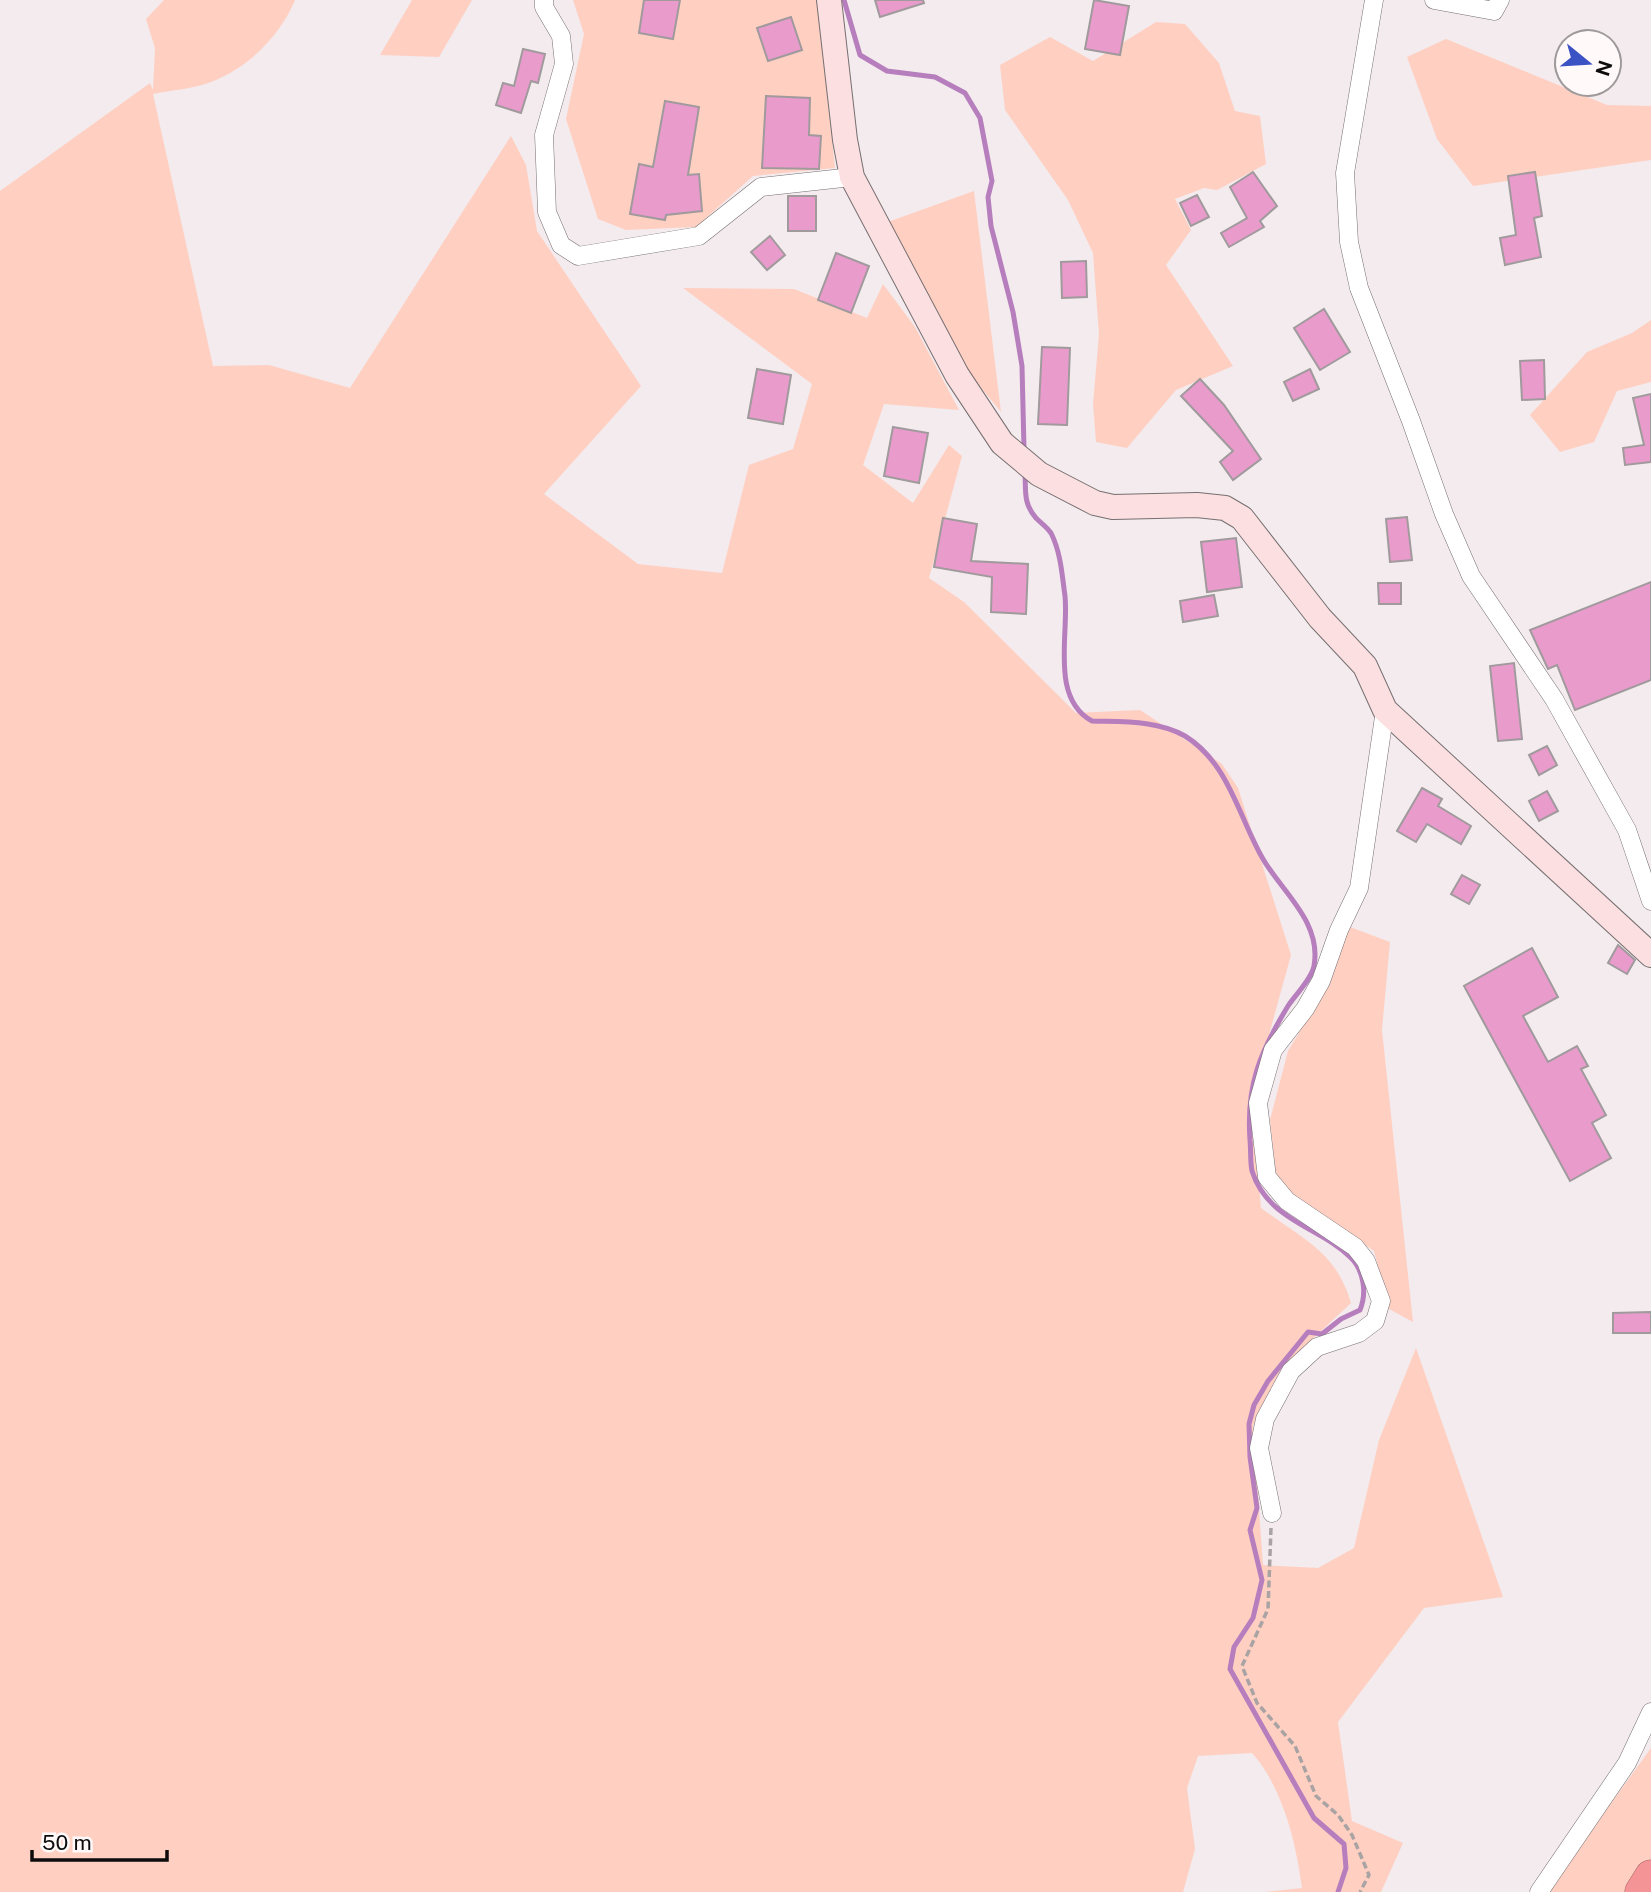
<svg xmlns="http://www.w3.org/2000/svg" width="1651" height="1892" viewBox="0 0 1651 1892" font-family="'Public Sans',sans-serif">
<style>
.green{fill:#ffcfc2}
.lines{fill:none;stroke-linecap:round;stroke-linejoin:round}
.stream{stroke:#b77ebd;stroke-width:5}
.building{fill:#e99bcc;stroke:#a09a9d;stroke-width:2}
.street-casing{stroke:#766f71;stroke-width:19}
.secondary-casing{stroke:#766f71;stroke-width:26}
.highway-casing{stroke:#a46466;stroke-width:33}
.path{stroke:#a9a3a4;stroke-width:3.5;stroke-dasharray:7 3.5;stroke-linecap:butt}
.street{stroke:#fff;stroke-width:18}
.secondary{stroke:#fcdfe0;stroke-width:24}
.highway{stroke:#f59497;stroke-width:32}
</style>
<rect width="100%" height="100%" fill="#f3ebed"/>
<!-- green -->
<g class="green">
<path d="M164,0H295C280,36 248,68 211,82C194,89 171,90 153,94L213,366L269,365L350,388L511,136L526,165L537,231L641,386L544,494L638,564L722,573L749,465L793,449L812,384L683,288L794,289L867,318L883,284L915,327L959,410L884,404L863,465L913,503L949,445L962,456L929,578L964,602L1076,713L1140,710L1222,764L1238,788L1291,955L1251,1100L1261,1208C1302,1239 1336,1251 1351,1303L1289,1361L1253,1426L1263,1565L1318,1568L1354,1548L1379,1440L1416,1348L1503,1597L1424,1608L1338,1722L1352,1821L1403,1843L1381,1892H1265L1302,1888C1296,1842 1283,1788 1252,1753L1198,1756L1187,1788L1195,1849L1183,1892H0V191L150,83L153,90L155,48L146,19Z"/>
<polygon points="412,0 472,0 439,57 380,55"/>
<polygon points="573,0 817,0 835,168 753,176 696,227 626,230 598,219 566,119 584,34"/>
<polygon points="1156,22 1185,24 1219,63 1235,111 1260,116 1266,164 1217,190 1204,188 1175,199 1191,230 1166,265 1233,366 1176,390 1127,448 1096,442 1093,404 1099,334 1093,253 1068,200 1005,110 1000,65 1050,37 1093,61"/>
<polygon points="1446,39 1607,105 1651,106 1651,160 1473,186 1437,139 1407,57"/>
<polygon points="974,191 1001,412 963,366 885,223"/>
<polygon points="1651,320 1651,382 1617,391 1594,442 1560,452 1530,415 1587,352 1632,333"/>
<polygon points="1350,927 1390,942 1382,1030 1413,1322 1389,1309 1374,1251 1277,1185 1270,1120 1288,1051 1322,995"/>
<polygon points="1651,1747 1651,1892 1547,1892 1651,1748"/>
</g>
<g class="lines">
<!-- stream -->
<g class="stream">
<polyline points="844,0 860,55 887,71 935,77 965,93 980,118 992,181 988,197 991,226 1013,312 1022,366 1024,449"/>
<path d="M1025,473C1026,491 1023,503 1036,518C1041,523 1047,527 1051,533C1061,553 1062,575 1065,596C1069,635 1050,698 1092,721C1122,722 1157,720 1185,736C1229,763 1239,818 1263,859C1282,892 1322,922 1314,966C1312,979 1295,995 1288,1006C1260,1052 1246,1085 1250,1140C1251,1149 1250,1162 1252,1171C1268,1221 1320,1227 1350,1257C1364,1270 1367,1293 1360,1310L1341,1319L1322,1334L1308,1332L1268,1381L1254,1405L1249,1424L1250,1457L1257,1508L1250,1530L1262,1580L1253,1618L1234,1647L1230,1669L1314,1818L1344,1844L1346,1868L1338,1892"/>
</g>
</g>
<!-- building -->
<g class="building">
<polygon points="644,0 680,0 673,39 639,33"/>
<polygon points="875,0 923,0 924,3 880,17"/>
<polygon points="1094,0 1129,6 1120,55 1085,49"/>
<polygon points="791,17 802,50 768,61 757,28"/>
<polygon points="523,49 545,54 538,83 531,81 521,113 496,105 503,83 514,86"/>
<polygon points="766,96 810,98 809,135 821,136 819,169 762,168"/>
<polygon points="665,101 699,107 688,175 699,174 702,211 666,215 665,220 630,214 639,164 653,167"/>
<polygon points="1253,172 1277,206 1260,221 1264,227 1229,247 1221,233 1247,218 1230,187"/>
<polygon points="1535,172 1542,216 1534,218 1541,257 1505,265 1500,238 1516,235 1508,176"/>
<polygon points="1197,195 1209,217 1191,226 1180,203"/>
<rect x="788" y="196" width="28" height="35"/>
<polygon points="770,236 785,255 767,270 751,252"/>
<polygon points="836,253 869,266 851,313 818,300"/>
<polygon points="1086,261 1087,297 1062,298 1061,262"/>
<polygon points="1324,309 1350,352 1320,370 1294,328"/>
<polygon points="1042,347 1070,348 1067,425 1038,424"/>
<polygon points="1544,360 1545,399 1522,400 1520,361"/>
<polygon points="757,369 791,375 783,424 748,418"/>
<polygon points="1310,369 1319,389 1293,401 1284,382"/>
<polygon points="1200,379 1224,405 1261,459 1233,480 1220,462 1233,451 1181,396"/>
<polygon points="1651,394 1651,462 1625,465 1623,448 1644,445 1633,398"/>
<polygon points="893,427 928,433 919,483 884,476"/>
<polygon points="1407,517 1412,560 1390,562 1386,519"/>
<polygon points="943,518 977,524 971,561 1028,564 1026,614 991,612 992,577 934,567"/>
<polygon points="1236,538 1242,587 1207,592 1201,542"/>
<polygon points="1651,582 1651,680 1575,710 1557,665 1548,669 1530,630"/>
<polygon points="1378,583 1401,583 1401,604 1379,604"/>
<polygon points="1214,595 1218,616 1183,622 1180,601"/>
<polygon points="1514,663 1522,739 1498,741 1490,666"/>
<polygon points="1547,746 1557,765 1539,775 1529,755"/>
<polygon points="1422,788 1442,799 1438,806 1471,826 1461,844 1427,824 1416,842 1397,831"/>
<polygon points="1547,791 1558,811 1539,821 1529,801"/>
<polygon points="1462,875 1480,885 1469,904 1451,894"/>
<polygon points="1618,945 1635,960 1627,974 1608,963"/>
<polygon points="1532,948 1558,997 1523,1016 1548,1062 1577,1046 1588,1066 1581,1069 1606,1115 1592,1123 1611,1158 1570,1181 1464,986"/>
<polygon points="1651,1312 1651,1333 1613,1333 1613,1313"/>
</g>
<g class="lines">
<!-- street casing -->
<g class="street-casing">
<g id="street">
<polyline points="544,0 544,7 561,36 564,64 544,135 547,212 561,245 578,256 699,236 761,187 852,177"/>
<polyline points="1374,0 1345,173 1349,242 1359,288 1411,421 1444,514 1471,576 1554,699 1627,830 1651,901"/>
<polyline points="1434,0 1494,11 1500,0"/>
<polyline points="1272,1513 1259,1448 1265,1419 1291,1371 1317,1347 1359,1333 1375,1321 1381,1301 1366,1261 1355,1247 1287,1201 1267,1177 1258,1103 1273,1050 1305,1009 1321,981 1339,930 1359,888 1385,710"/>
<polyline points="1539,1892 1627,1763 1651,1712"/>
</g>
</g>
<!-- secondary casing -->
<g class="secondary-casing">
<polyline id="secondary" points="829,0 845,140 852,177 957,375 1002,443 1039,474 1095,503 1113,507 1197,505 1225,508 1242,518 1320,618 1365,666 1385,710 1651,955"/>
</g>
<!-- highway casing -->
<g class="highway-casing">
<polyline id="highway" points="1641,1892 1651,1876"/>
</g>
<!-- path -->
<polyline class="path" points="1271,1528 1268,1609 1242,1666 1257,1703 1295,1746 1316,1796 1338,1815 1352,1835 1369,1875 1360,1892"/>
<!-- street -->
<use href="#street" class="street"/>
<!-- secondary -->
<use href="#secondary" class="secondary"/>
<!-- highway -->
<use href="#highway" class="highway"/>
</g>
<!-- north arrow -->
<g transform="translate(1588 63) rotate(108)"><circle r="33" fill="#fff9fa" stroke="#9e9a9b" stroke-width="2"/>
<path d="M0-5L12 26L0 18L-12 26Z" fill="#3a52c4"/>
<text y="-10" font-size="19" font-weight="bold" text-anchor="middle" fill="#0d0b0c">N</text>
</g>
<!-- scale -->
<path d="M32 1850v10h135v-10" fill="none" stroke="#0d0b0c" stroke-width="3.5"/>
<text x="42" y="1850" font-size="21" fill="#0d0b0c" stroke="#fff9fa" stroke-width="5" paint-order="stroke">50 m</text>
</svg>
